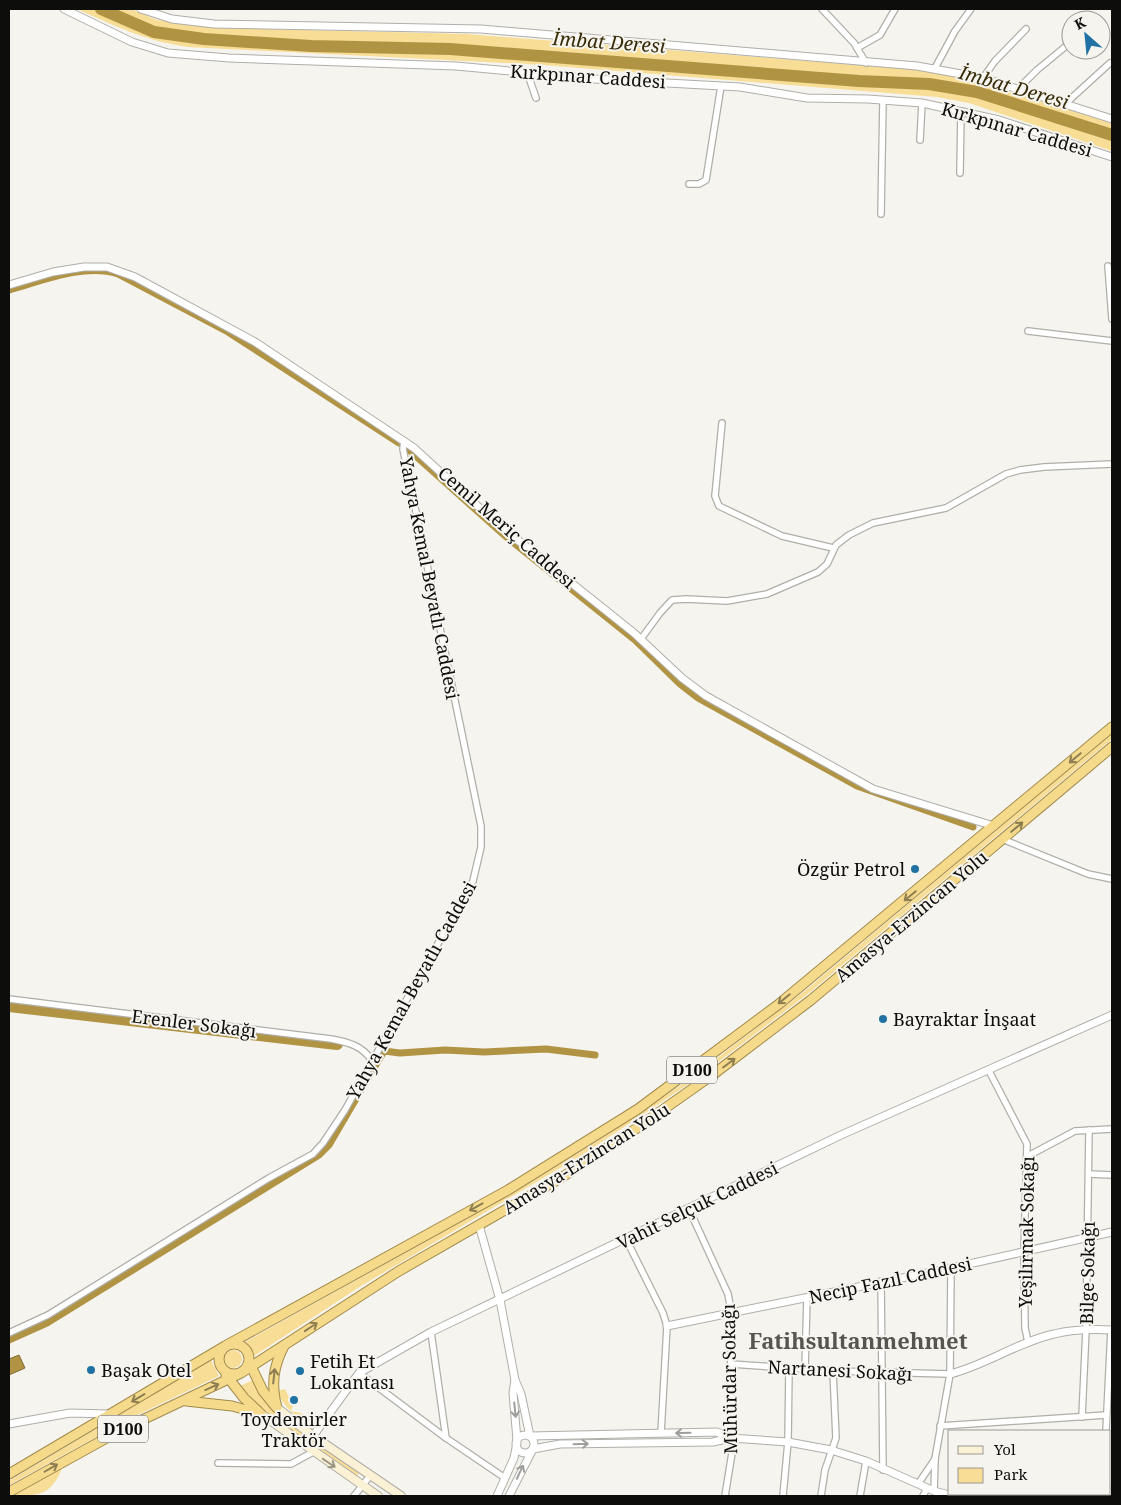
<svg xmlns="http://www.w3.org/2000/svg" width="1121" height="1505" viewBox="0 0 1121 1505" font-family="'Noto Serif',serif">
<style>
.green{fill:#f7dd95}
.water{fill:#b09444;stroke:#7f6c33}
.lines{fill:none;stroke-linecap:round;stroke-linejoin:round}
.canal{stroke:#b09444;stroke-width:7}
.river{stroke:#b09444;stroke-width:12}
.minor-casing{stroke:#b0aea9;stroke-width:8}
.tertiary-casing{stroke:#b0aea9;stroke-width:9}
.secondary-casing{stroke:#b0aea9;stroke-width:10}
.trunk-casing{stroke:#a28c4d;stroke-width:11}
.minor{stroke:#fff;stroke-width:5.5}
.tertiary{stroke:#fff;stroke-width:7}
.secondary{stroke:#fbf1d4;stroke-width:8}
.trunk{stroke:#f6da8c;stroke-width:9}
.oneway{stroke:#8d7e52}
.oneway2{stroke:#9e9e9d}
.oneway3{stroke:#9c9684}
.poi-dot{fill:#1f72a3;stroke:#f6f4ef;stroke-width:2}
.labels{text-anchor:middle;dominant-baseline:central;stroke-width:4;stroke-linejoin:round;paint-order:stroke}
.shield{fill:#f6f4ef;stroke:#53524f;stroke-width:1}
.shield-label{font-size:16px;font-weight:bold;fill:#0d0d0b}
.street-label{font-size:18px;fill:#0d0d0b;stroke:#f6f4ef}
.poi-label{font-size:18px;fill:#0d0d0b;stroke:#f6f4ef;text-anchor:start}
.water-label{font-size:19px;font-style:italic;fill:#372c07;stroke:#f6f4ef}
.district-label{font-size:22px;font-weight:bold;fill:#565550;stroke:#f6f4ef}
</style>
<rect width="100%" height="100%" fill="#f6f4ef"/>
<!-- green -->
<g class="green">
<path d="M77,9H131L157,20L218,28L467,34L933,71L974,81L1112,123V151L969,103L937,97L543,65L188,47C146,41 115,26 77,9Z"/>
<polygon points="1112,733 1112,739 809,993 696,1079 582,1155 361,1286 254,1356 245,1342 518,1190 604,1137 694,1076 807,989"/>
<circle cx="233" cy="1359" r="9"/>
<polygon points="211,1360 219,1376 131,1418 9,1485 9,1481"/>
<path d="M253,1380L276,1412L359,1473L357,1476C321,1452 267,1419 240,1386Z"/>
<path d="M285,1389L293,1406L291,1411L301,1413L313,1424L310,1426C297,1417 283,1407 277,1391Z"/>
<path d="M62,1468C52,1494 40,1496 13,1496Z"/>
</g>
<!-- water -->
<polygon class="water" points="19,1355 25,1368 9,1375 9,1359"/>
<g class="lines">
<!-- canal -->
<g class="canal">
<path d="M9,290C42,281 84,263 118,274L228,332L399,443"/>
<polyline points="409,450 504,535 635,640 680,684 698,698 857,786 973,827"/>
<polyline points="9,1340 47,1323 319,1155 329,1145 384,1051 400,1053 445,1050 484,1052 546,1049 595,1055"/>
</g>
<!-- river -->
<g class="river">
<polyline points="101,9 154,32 204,39 311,46 450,49 859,81 929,84 977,92 1112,135"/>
<polyline points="9,1006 337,1044"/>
</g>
<!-- minor casing -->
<g class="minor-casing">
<g id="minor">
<polyline points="822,9 854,43 866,63"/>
<polyline points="857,48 880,35 895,9"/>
<polyline points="935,68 955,31 971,9"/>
<polyline points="527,72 536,98"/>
<polyline points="983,78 995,61 1026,29"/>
<polyline points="1018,89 1037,70 1071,42"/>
<polyline points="1065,104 1110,63"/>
<polyline points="920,140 922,103"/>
<polyline points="960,173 961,111"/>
<polyline points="689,184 699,184 706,180 721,86"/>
<polyline points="881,214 883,100"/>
<polyline points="1108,266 1112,319"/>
<polyline points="1028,331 1112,341"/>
<polyline points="722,423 715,496 719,506 782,536 833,548"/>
<polyline points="641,639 660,613 672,600 686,599 727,601 767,594 818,572 827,564 836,545 849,535 873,523 946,508 1006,474 1020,470 1044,467 1112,464"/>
<polyline points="1002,839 1088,874 1112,879"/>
<path d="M9,999L331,1039C348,1042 363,1046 372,1061"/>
<polyline points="989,1071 1027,1144 1024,1251 1025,1328 1028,1342"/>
<polyline points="1028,1156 1075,1131 1112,1129"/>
<polyline points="1089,1174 1112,1175"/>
<polyline points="689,1209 728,1294 730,1305 732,1453 725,1496"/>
<polyline points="626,1239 663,1313 667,1326 661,1433"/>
<polyline points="881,1281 883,1470"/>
<polyline points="431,1332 446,1438"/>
<polyline points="9,1333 48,1315 269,1178 313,1154 323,1143 345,1110 473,881 481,847 481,826 403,449 404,441"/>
<polyline points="731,1364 833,1371 950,1374"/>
<polyline points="805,1369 807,1297"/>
<polyline points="359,1373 446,1438 505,1478"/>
<polyline points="1082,1417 1086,1329 1089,1130"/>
<polyline points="940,1426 1106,1415"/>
<polyline points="1106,1431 1111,1330"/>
<polyline points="218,1463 291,1464 313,1452"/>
<polyline points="918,1484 935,1459"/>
<polyline points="934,1491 935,1459 950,1374 951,1268"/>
<polyline points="1106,1494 1106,1496"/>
<polyline points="354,1496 370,1476"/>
<polyline points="783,1496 788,1442 789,1368"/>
<polyline points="821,1496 825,1470 836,1438 833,1371"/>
<polyline points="860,1496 866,1461"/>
<polyline points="923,1496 927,1488"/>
</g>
</g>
<!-- tertiary casing -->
<g class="tertiary-casing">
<g id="tertiary">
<polyline points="64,9 132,42 168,53 229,58 456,66 594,79 740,87 807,98 868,99 922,103 999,120 1112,157"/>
<polyline points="141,9 172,19 214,24 481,29 917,66 983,78 1112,119"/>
<polyline points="9,285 53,272 84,267 107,267 135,277 255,342 414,448 494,521 634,633 682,678 706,696 873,789 994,826"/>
<polyline points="479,1225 500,1300 515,1380 513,1393 517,1440"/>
<polyline points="667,1326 951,1268 1112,1232"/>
<path d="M950,1374C986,1365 1018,1342 1054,1334C1074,1329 1093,1329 1112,1330"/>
<polyline points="515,1380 521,1394 530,1436 717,1432 730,1438 788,1442 831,1450 866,1461 934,1491 953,1496"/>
<polyline points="9,1424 70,1413 110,1414"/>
<circle cx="525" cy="1444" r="9"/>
<polyline points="313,1436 359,1373 431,1332 841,1135 1112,1015"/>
<polyline points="1110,1492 1112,1492"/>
<polyline points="497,1496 514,1458 517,1443"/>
<polyline points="509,1496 533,1449 560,1444 713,1442 730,1438"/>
<polyline points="1068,1496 1092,1494"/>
</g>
</g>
<!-- secondary casing -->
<g class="secondary-casing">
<g id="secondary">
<polyline points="277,1408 313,1436 401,1496"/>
<polyline points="261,1414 378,1496"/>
</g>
</g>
<!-- trunk casing -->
<g class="trunk-casing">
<g id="trunk">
<circle cx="234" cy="1359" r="15"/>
<polyline points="249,1362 263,1391 275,1406"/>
<polyline points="226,1375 244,1398 259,1412"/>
<polyline points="186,1401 232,1406 261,1414"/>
<path d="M277,1408C271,1385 273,1367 284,1346"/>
<polyline points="9,1474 225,1346 508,1190 638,1109 779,1004 1112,727"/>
<polyline points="9,1492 121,1430 241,1373 399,1271 564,1176 637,1128 715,1073 811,1000 1112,747"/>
</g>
</g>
<!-- minor -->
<use href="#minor" class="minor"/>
<!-- tertiary -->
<use href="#tertiary" class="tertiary"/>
<!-- secondary -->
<use href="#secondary" class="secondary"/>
<!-- trunk -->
<use href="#trunk" class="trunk"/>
</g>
<!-- one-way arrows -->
<defs><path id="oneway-shaft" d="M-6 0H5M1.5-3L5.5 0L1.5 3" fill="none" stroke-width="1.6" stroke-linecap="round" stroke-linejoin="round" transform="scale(1.25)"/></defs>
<g class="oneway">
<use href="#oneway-shaft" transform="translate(1075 758) rotate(140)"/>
<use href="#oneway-shaft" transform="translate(1017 827) rotate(-40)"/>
<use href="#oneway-shaft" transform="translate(910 896) rotate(141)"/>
<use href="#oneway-shaft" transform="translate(784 999) rotate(141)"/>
<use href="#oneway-shaft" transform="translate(729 1063) rotate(-37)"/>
<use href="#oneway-shaft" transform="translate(476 1207) rotate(151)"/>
<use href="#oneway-shaft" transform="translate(311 1327) rotate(-34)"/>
<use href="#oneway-shaft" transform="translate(274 1376) rotate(-84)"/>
<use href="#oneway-shaft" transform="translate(212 1387) rotate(-24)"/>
<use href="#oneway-shaft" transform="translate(138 1398) rotate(149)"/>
<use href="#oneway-shaft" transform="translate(51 1468) rotate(-30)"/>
</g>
<g class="oneway2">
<use href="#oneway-shaft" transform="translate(515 1410) rotate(84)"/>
<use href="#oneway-shaft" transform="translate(683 1433) rotate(179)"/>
<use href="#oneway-shaft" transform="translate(581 1444) rotate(-2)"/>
<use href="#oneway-shaft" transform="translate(520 1472) rotate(-65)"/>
</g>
<use class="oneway3" href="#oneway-shaft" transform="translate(329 1463) rotate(34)"/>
<!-- markers -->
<g class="poi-dot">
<circle cx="915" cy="869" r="5"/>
<circle cx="883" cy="1019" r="5"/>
<circle cx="91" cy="1370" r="5"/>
<circle cx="300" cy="1371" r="5"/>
<circle cx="294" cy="1400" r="5"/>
</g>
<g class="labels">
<!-- shield labels -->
<g class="shield">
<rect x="667" y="1056.5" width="50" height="27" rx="4"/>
<rect x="98" y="1415.5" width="50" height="27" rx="4"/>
</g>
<g class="shield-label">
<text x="692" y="1070">D100</text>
<text x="123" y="1429">D100</text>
</g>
<!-- street labels -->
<g class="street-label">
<text transform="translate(588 76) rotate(4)">Kırkpınar Caddesi</text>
<text transform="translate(1017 129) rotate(16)">Kırkpınar Caddesi</text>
<text transform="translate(507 527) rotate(41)">Cemil Meriç Caddesi</text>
<text transform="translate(430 578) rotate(79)">Yahya Kemal Beyatlı Caddesi</text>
<text transform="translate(911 916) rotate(-40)">Amasya-Erzincan Yolu</text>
<text transform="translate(411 990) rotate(-61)">Yahya Kemal Beyatlı Caddesi</text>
<text transform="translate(194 1023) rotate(7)">Erenler Sokağı</text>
<text transform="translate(586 1158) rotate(-32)">Amasya-Erzincan Yolu</text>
<text transform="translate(697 1205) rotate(-26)">Vahit Selçuk Caddesi</text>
<text transform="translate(1026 1232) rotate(-89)">Yeşilırmak Sokağı</text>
<text transform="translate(1087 1273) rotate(-89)">Bilge Sokağı</text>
<text transform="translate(890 1280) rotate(-12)">Necip Fazıl Caddesi</text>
<text transform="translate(840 1370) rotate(3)">Nartanesi Sokağı</text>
<text transform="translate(729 1379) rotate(-91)">Mühürdar Sokağı</text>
</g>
<!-- poi labels -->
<g class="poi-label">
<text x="905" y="869" text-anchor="end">Özgür Petrol</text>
<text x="893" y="1019">Bayraktar İnşaat</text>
<text x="310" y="1361">Fetih Et<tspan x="310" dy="21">Lokantası</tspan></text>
<text x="101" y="1370">Başak Otel</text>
<text x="294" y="1419" text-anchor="middle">Toydemirler<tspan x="294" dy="21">Traktör</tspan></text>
</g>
<!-- water labels -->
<g class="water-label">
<text transform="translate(609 42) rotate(4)">İmbat Deresi</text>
<text transform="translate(1014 87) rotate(16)">İmbat Deresi</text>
</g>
<!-- district labels -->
<g class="district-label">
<text x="858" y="1340">Fatihsultanmehmet</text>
</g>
</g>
<!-- border -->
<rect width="1121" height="1505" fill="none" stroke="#0d0d0b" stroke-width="20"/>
<!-- legend -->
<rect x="948" y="1430" width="162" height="65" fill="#f6f4ef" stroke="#999894"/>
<rect x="958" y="1446" width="25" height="8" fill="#fbf1d4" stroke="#999894"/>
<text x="994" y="1455" font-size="15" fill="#0d0d0b">Yol</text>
<rect x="958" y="1468" width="25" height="15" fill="#f7dd95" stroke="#999894"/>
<text x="994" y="1480" font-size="15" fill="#0d0d0b">Park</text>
<!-- north arrow -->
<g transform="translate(1086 35) rotate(333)"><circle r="24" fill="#f6f4ef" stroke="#999894"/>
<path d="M0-4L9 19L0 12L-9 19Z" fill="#1f72a3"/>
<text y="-8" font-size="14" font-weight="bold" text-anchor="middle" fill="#0d0d0b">K</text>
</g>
</svg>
